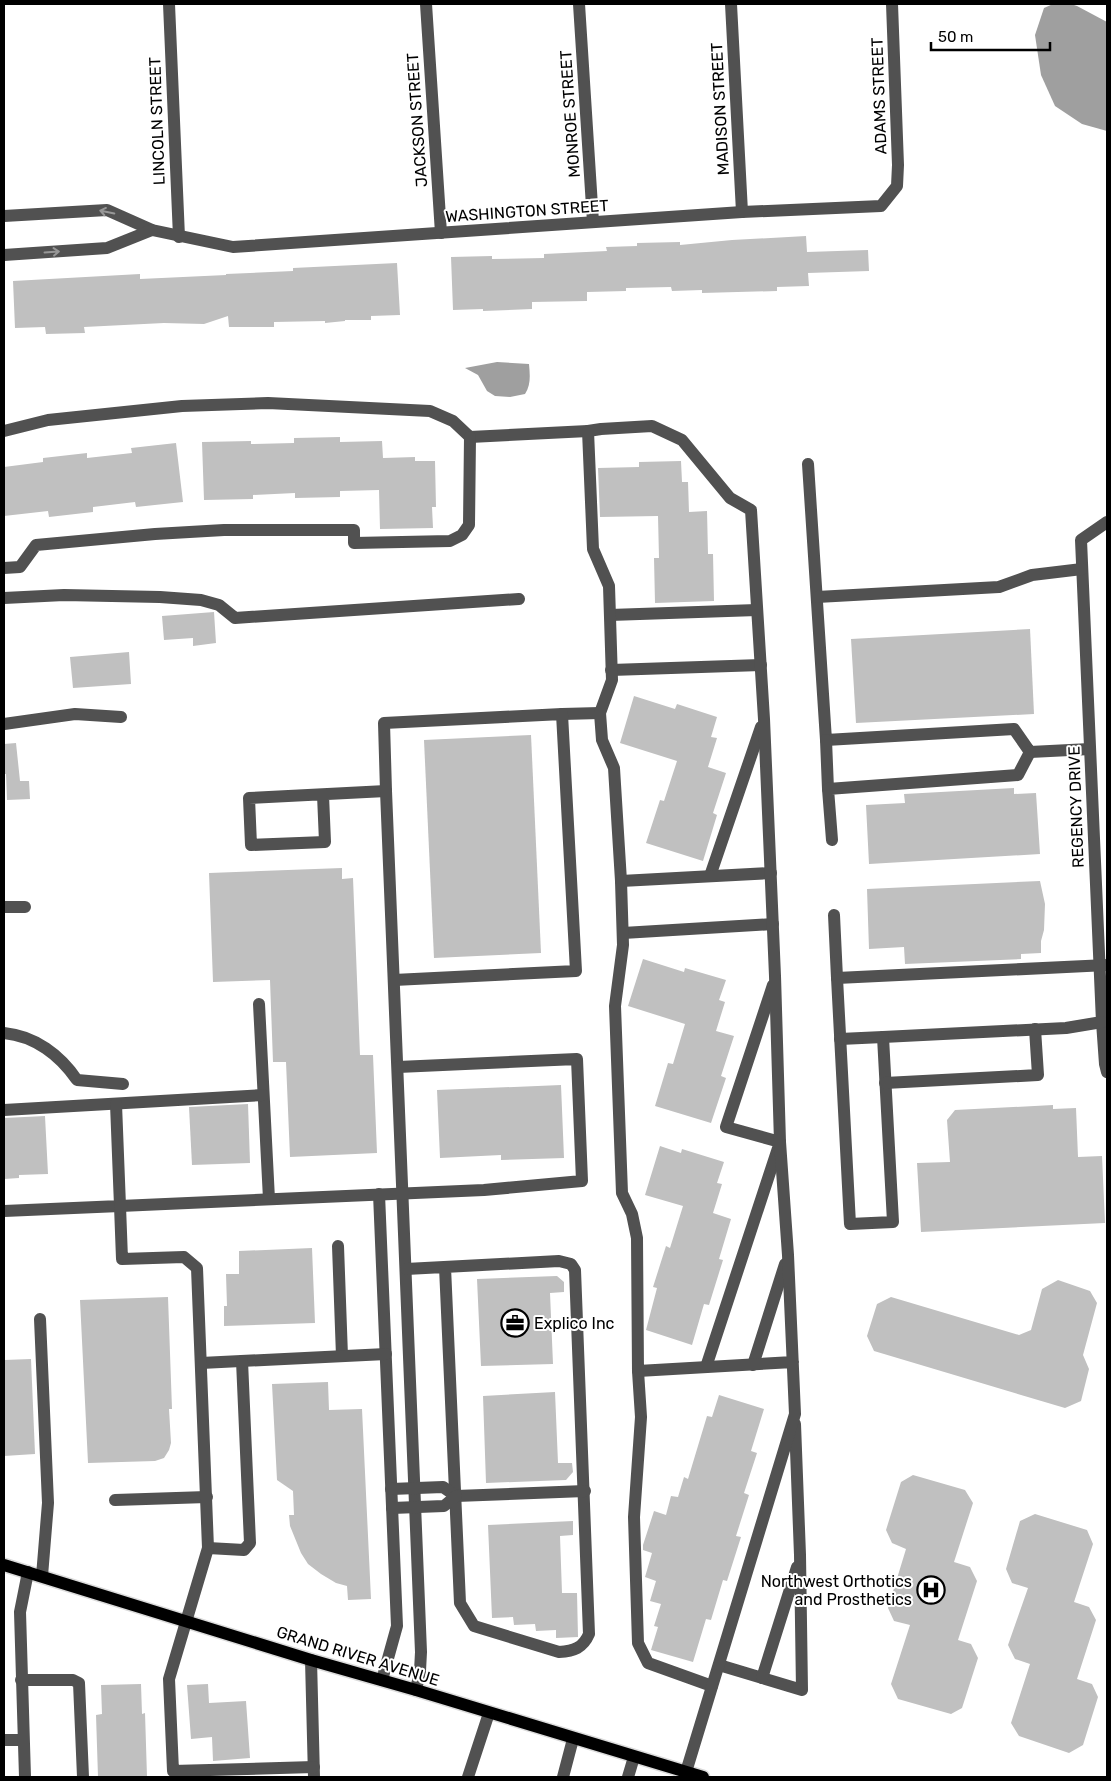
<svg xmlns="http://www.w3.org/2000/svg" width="1111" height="1781" viewBox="0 0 1111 1781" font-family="Rubik,sans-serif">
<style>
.water{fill:#9f9f9f}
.building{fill:#c0c0c0}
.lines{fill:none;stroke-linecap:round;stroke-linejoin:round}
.major-casing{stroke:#dbdbdb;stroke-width:15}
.minor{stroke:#515151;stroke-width:12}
.major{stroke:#000;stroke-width:12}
.oneway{stroke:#979797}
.labels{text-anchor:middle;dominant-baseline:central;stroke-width:4;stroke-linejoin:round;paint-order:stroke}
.street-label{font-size:16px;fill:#000;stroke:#fff}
.poi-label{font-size:16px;fill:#000;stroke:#fff;text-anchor:start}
</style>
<rect width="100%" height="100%" fill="#fff"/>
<!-- water -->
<g class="water">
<polygon points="1053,4 1071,4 1077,6 1107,22 1107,131 1082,124 1055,106 1041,75 1035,35 1044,8"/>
<path d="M497,362L529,364C530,375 531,385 525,394L510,397L495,396L487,391L478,375L465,368Z"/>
</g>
<!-- building -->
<g class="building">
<polygon points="806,236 807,252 868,250 869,271 808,273 809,286 777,287 777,291 702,293 702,290 672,291 671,287 626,288 626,291 587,292 587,301 532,302 532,309 483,311 483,309 453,310 451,257 492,256 492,259 544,258 544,254 607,251 606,247 637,246 637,243 680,242 680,245 732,240"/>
<polygon points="397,263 400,315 371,316 371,320 345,320 345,321 325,323 325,321 274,322 274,327 229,327 228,316 204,324 164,323 84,327 85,333 46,334 45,327 15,328 13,281 140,274 140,279 226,275 226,274 293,271 293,268"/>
<polygon points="340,437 340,442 382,441 383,458 415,457 415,461 435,461 436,507 432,507 433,528 380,529 379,490 340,491 340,497 295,498 295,493 253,495 253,499 204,500 202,442 251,441 251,444 294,443 294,438"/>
<polygon points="176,443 183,502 136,507 135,502 93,507 93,512 49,517 48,511 4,516 4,467 43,462 43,458 87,453 87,458 132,453 131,448"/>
<polygon points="681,461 682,482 688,482 689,512 707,511 708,554 713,554 714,601 655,603 654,558 659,558 658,516 600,517 598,468 639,467 639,462"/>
<polygon points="214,612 216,643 193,646 193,638 164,640 162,616"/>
<polygon points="1030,629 1034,714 856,723 851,639"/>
<polygon points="129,652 131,684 73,688 70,657"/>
<polygon points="634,696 675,709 677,704 717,717 711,737 717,738 708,767 726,773 713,813 717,815 703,861 646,843 660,800 664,801 677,761 620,743"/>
<polygon points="531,735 541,953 434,958 424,740"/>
<polygon points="16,743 20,781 29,781 30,799 7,800 6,774 4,774 4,744"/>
<polygon points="1014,788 1014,794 1036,793 1040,854 869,864 866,805 905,803 904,794"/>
<polygon points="342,868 342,879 353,878 360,1055 373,1055 377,1153 290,1157 286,1062 273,1062 270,980 213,982 209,873"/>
<polygon points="1040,881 1045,904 1044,930 1041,941 1041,953 1021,954 1021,959 905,964 904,947 869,949 867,889"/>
<polygon points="643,959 684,972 685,968 726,980 719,1000 725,1002 716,1031 734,1036 721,1076 726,1078 711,1123 655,1106 668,1063 673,1064 685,1024 628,1006"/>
<polygon points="561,1085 564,1158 501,1160 501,1155 440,1158 437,1090"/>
<polygon points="248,1104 250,1163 192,1165 189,1107"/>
<polygon points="1053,1105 1053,1109 1076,1108 1078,1157 1102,1156 1105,1223 921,1232 917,1163 950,1162 947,1120 955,1110"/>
<polygon points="45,1116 48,1174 19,1175 19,1178 4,1179 4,1118"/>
<polygon points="660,1146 681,1153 682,1149 724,1162 717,1183 722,1184 713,1213 731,1219 719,1259 723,1260 709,1305 704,1304 692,1345 646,1330 657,1288 653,1287 666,1246 670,1248 683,1206 645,1195"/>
<polygon points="312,1248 315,1323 224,1326 224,1306 227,1306 226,1274 239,1274 239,1251"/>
<polygon points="557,1276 564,1282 564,1292 550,1293 553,1364 481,1366 477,1279"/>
<polygon points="1058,1280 1090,1291 1097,1303 1083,1355 1089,1369 1081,1401 1065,1408 874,1351 867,1336 877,1304 891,1297 1019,1335 1031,1330 1042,1289"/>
<polygon points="168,1297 172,1409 169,1409 171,1443 169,1450 164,1458 155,1461 88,1463 80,1300"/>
<polygon points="31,1359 35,1454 4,1456 4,1360"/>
<polygon points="328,1382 329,1410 362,1409 371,1599 348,1600 347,1586 336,1583 321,1574 308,1564 301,1553 290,1526 289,1515 294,1515 293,1491 277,1480 272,1384"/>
<polygon points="555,1392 558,1463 572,1463 573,1472 566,1480 486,1483 483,1396"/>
<polygon points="719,1395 764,1409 751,1451 757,1453 744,1493 749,1495 736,1536 741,1537 727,1581 723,1580 711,1620 706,1619 693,1662 651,1650 658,1627 654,1626 661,1604 650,1601 656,1581 645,1577 652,1553 643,1550 643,1545 654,1511 666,1515 671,1496 678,1497 684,1477 688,1479 707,1416 712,1417"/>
<polygon points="913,1475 965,1490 973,1503 954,1562 970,1567 977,1581 958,1640 971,1644 978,1658 962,1708 951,1714 898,1699 891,1684 910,1625 894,1621 888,1608 906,1549 892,1543 886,1530 901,1482"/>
<polygon points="1035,1514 1087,1530 1093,1544 1074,1602 1089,1607 1096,1620 1077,1679 1092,1684 1098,1697 1083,1745 1069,1753 1019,1736 1011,1723 1030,1664 1015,1659 1008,1645 1028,1588 1012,1583 1006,1569 1020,1521"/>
<polygon points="573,1521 573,1535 560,1536 562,1593 577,1593 578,1637 556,1638 556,1630 536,1631 535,1624 514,1625 513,1617 492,1618 488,1525"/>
<polygon points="141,1684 142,1714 145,1713 147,1777 98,1777 96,1715 102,1714 101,1685"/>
<polygon points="208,1684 209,1703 246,1701 250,1758 213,1761 212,1737 191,1739 187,1685"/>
</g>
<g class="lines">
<!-- major casing -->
<g class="major-casing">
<polyline id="major" points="4,1565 311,1660 416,1690 703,1777"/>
</g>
<!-- minor -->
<g class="minor">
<polyline points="169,4 179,237"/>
<polyline points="426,4 441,233"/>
<polyline points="579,4 593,222"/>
<polyline points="731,4 742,212"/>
<polyline points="4,216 107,210 152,230 233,247 742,212 881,206 897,186 898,165 892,4"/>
<polyline points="4,255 107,248 152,230"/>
<polyline points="4,431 48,420 182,406 268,403 430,411 453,421 470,437 588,431"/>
<polyline points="808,464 826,740 1014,729 1030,752 1090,749"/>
<polyline points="1107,522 1081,540 1102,1022 1105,1064 1107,1072"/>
<polyline points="4,568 20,567 36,545 155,534 224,530 354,530 354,543 450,541 462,535 469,525 470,437"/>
<polyline points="817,597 999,587 1032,575 1082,569"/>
<polyline points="4,598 64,595 160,597 201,600 219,605 235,618 519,599"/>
<polyline points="610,615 757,610"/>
<polyline points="611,670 761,665"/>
<polyline points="562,714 600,713"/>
<polyline points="4,724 75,714 121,717"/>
<polyline points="826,740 828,789"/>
<polyline points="323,795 325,842 251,845 249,798 386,791"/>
<polyline points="832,840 828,789 1018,775 1030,752"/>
<polyline points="710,876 761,727"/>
<polyline points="621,881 771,873"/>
<polyline points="4,907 25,907"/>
<polyline points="834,915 837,978"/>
<polyline points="623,933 773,924"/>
<polyline points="394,980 576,971 562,714 384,723 386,791 421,1652 420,1671 416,1690"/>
<polyline points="259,1004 269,1199"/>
<polyline points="1102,1022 1066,1028 883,1037 893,1222 850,1224 837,978 1107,965"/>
<path d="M4,1033C35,1036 60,1055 77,1080L123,1084"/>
<polyline points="840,1039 883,1037"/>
<polyline points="885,1083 1038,1075 1035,1029"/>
<polyline points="4,1110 263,1095"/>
<polyline points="379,1194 397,1626 382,1680"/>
<polyline points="4,1211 120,1206 116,1104"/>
<polyline points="338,1246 342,1356"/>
<path d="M406,1269L559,1261L571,1264L575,1270L589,1634C583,1648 574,1651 559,1652L474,1626L460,1603L445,1267"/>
<polyline points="40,1319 48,1503 42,1576"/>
<polyline points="201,1363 386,1354"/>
<polyline points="753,1365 785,1264"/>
<polyline points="706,1367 780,1142 726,1127 773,985"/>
<polyline points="638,1371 641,1417 634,1517 638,1643 648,1663 712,1686"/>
<polyline points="391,1489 443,1487 456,1496 585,1491"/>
<polyline points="115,1500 207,1497"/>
<polyline points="392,1508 444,1506 456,1496"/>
<polyline points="208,1548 244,1550 250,1543 242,1361"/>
<polyline points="311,1660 314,1777"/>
<polyline points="719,1665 802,1690 800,1555 795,1424"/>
<polyline points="762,1678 797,1567"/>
<polyline points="21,1680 73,1680 79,1683 83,1777"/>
<polyline points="4,1740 23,1740"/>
<polyline points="314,1767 173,1771 169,1679 208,1548 197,1268 184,1257 122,1259 120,1206 484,1190 582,1181 577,1059 398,1067"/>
<polyline points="686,1772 795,1414 788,1255 780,1142 775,976 764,719 751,510 730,498 682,440 652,426 601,429 588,431 593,549 609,586 612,680 600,713 602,740 614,768 621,881 623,945 615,1006 622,1193 632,1214 637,1238 638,1371 793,1362"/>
<polyline points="25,1777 20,1612 28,1572"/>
<polyline points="468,1777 489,1713"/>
<polyline points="563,1777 573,1739"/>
<polyline points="628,1777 634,1757"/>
</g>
<!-- major -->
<use href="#major" class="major"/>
</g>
<!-- one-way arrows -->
<defs><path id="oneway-shaft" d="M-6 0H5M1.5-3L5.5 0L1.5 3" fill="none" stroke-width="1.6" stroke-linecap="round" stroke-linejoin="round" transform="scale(1.25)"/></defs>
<g class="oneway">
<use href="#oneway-shaft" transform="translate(107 212) rotate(-168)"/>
<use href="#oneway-shaft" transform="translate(52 252) rotate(-4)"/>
</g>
<!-- icons -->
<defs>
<g id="office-ring" transform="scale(1.4375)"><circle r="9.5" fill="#fff" stroke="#000" stroke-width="1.5"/><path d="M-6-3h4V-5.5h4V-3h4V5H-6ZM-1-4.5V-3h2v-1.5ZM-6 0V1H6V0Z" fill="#000"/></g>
<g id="hospital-ring" transform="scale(1.4375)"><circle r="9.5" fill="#fff" stroke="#000" stroke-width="1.5"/><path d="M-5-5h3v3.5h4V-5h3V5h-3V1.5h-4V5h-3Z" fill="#000"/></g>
</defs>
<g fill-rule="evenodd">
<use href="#office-ring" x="515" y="1323"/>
<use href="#hospital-ring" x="931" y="1590"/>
</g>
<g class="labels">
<!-- street labels -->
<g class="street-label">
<text transform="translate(879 96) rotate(-92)">ADAMS STREET</text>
<text transform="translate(720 109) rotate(-93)">MADISON STREET</text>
<text transform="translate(570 114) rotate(-94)">MONROE STREET</text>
<text transform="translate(417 120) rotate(-94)">JACKSON STREET</text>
<text transform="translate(157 121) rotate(-92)">LINCOLN STREET</text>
<text transform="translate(527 211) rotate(-4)">WASHINGTON STREET</text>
<text transform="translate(1076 807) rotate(-92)">REGENCY DRIVE</text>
<text transform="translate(358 1656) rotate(17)">GRAND RIVER AVENUE</text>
</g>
<!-- poi labels -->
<g class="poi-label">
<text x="534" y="1323">Explico Inc</text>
<text x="912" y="1581" text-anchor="end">Northwest Orthotics<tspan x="912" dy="18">and Prosthetics</tspan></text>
</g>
</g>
<!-- border -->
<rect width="1111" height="1781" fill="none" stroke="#000000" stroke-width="10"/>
<!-- scale -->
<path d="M931 42v8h119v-8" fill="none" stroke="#000000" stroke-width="2.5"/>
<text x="938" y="42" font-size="15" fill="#000000" stroke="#ffffff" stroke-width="4" paint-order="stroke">50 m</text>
</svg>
